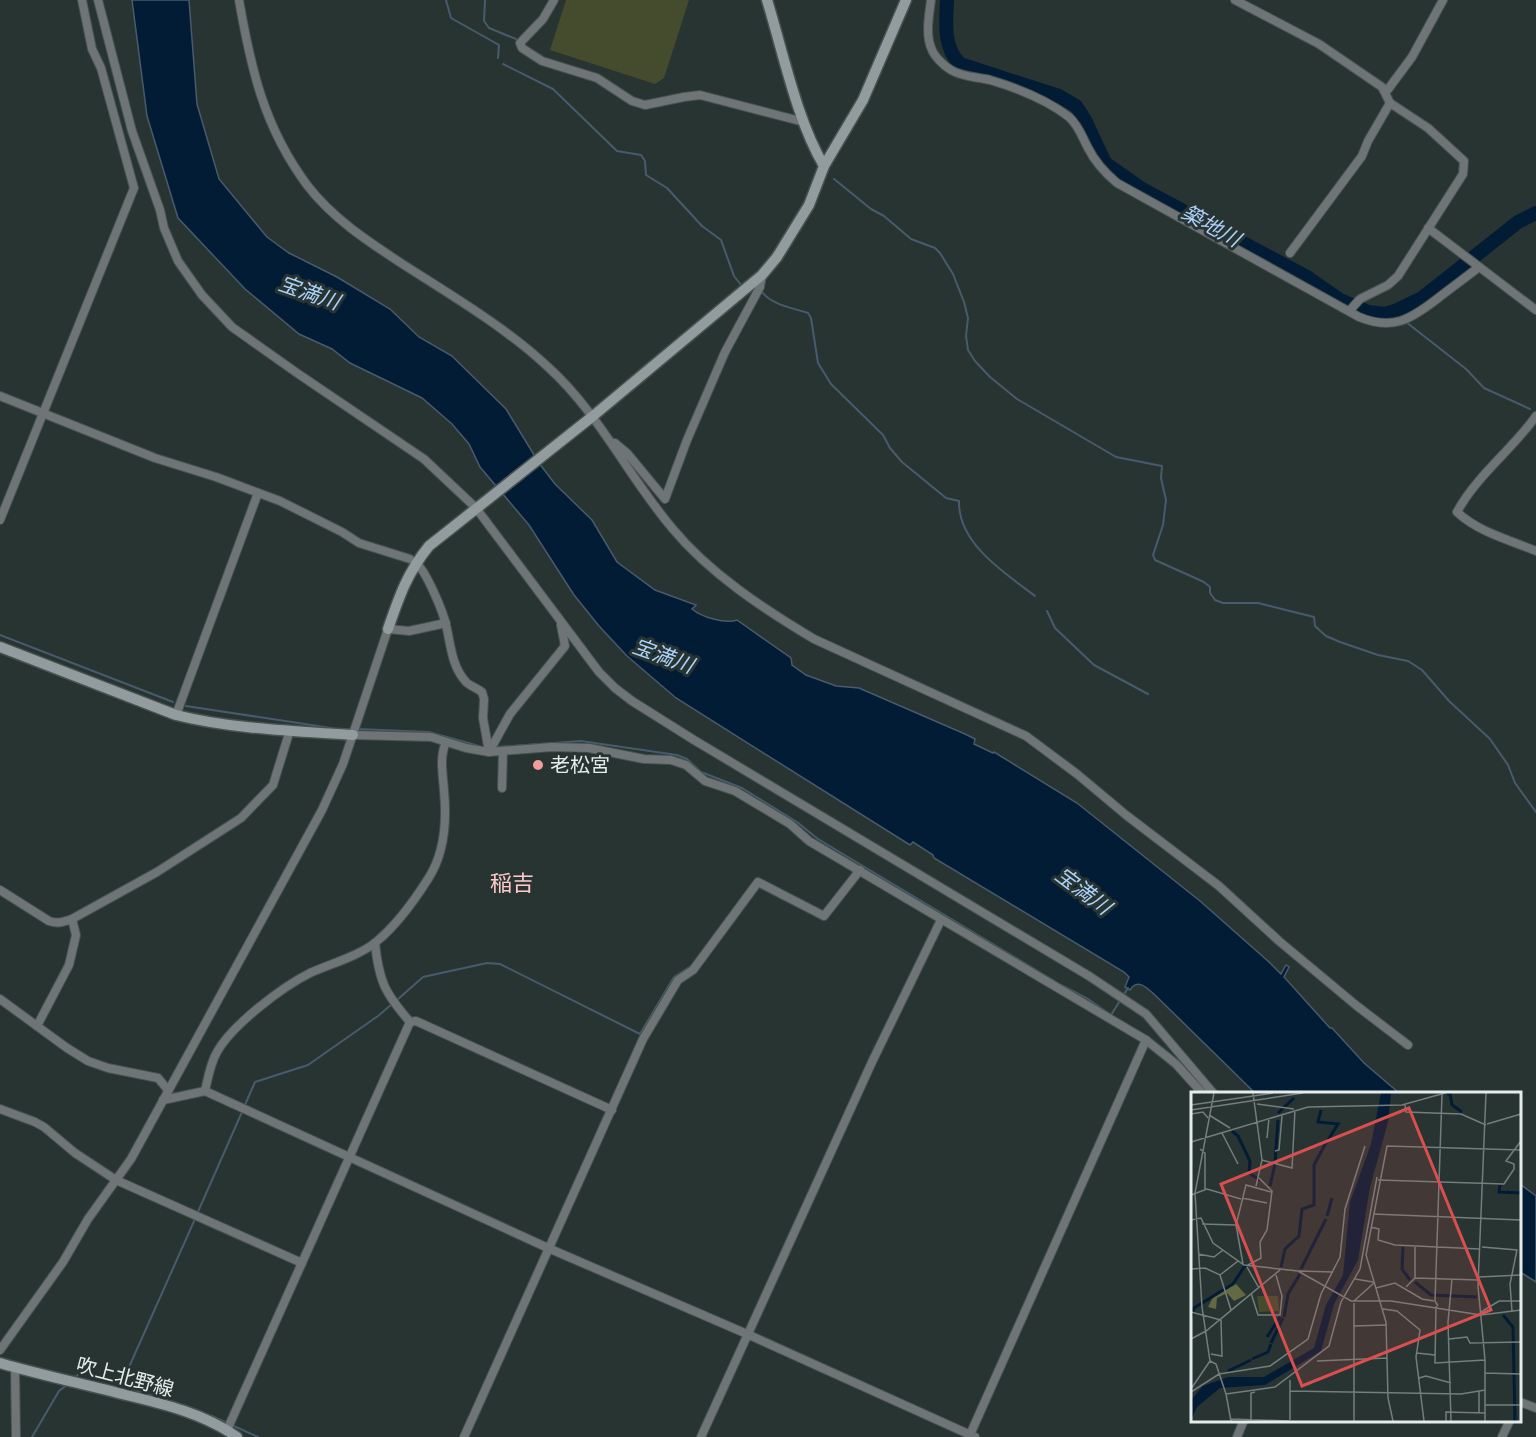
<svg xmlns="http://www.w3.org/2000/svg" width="1536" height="1437" viewBox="0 0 1536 1437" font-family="'Crimson Pro','Noto Sans JP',serif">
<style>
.green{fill:#454b2d}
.water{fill:#031c35;stroke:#475b6c;stroke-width:1.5}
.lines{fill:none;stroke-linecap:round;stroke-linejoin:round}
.stream{stroke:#475b6c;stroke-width:2}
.river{stroke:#031c35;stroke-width:14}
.street-casing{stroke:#465250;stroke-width:10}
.secondary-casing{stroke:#465250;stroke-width:13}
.street{stroke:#6f7577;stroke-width:8}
.secondary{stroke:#929b9e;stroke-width:10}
.poi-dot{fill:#f59b9c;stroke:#283432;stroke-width:2}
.labels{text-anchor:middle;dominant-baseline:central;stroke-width:6;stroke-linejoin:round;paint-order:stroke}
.poi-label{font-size:20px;fill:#e5edeb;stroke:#283432;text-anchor:start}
.street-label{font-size:20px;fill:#e5edeb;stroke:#283432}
.water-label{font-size:21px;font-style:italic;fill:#add3fc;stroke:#283432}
.quarter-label{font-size:22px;fill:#fecac9;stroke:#283432}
.inset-river{fill:none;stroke:#031c35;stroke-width:3}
.inset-road{fill:none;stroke:#747e7c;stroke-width:1.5}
.view{fill:#d94f4f;fill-opacity:0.15;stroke:#d94f4f;stroke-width:3}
.inset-edge{fill:none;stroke:#e5edeb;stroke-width:3}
</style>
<rect width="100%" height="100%" fill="#283432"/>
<!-- green -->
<polygon class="green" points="566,0 689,0 664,78 655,84 550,50"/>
<!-- water -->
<g class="water">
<path d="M132,0H189L197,104L219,179L267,237L289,253L337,277L390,309L419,337L452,356L506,409L539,463L555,484L592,520L617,562L655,590L696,605L692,609C701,617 725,624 737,620L791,658L792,665L806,675L836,686L859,688L965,734L975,739L974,744L993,753L994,752L1077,803L1200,901L1269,962L1281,974L1286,965L1289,967L1284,977L1330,1028H1332L1364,1063L1399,1093H1255L1157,997C1148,989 1138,977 1130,990L1125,987L1129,977L1124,972L934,858L933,855L913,842L910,845L676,698L627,656L599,626L574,595L529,525L480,467L469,444L452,424L422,398L350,363L332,349L299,334L245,289L178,218L147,116Z"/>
<polygon points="1520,1184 1536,1196 1536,1282 1520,1272"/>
</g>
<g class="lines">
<!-- stream -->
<g class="stream">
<polyline points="446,0 451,18 499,45 498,58"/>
<polyline points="485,0 484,21 489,28 516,39"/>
<polyline points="503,64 553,89 617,151 641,155 645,161 646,175 667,188 702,226 721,240 734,276 741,285"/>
<polyline points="834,179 871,209 884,216 911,239 935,248 940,253 953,274 964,302 968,318 966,336 968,350 975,361 990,377 1017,399 1116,457 1162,466 1161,478 1166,500 1163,525 1153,555 1155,560 1204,582 1210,587 1210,593 1215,600 1223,603 1258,603 1314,617 1315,626 1326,636 1340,642 1378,655 1408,661 1422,670 1449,701 1490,739 1508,765 1515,783 1536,812"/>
<path d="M762,292C772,305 793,308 808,313L811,318L818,363L831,384L883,435L890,448L902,462L946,498L959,501C958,544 1005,573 1035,596"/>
<polyline points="1385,314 1398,319"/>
<polyline points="1406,322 1466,369 1484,388 1530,409"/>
<polyline points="1047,611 1055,628 1094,665 1148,694"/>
<polyline points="0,635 173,702"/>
<polyline points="186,706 331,728"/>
<polyline points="340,729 352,729"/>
<polyline points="358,729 429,732 479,746"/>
<polyline points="497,747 581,741 677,755 687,759 701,772 742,788 797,822 818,839 1061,985 1088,999 1111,1015 1128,988"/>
<polyline points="397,1000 423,977 487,963 500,964 640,1034 674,977 691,966"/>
<polyline points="244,1107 255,1082 308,1065 378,1016 392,1004"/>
<polyline points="197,1214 242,1112"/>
<polyline points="74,1378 81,1372 86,1372 158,1398"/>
<polyline points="121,1385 195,1219"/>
<polyline points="212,1416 258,1437"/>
<polyline points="32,1437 59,1391 68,1384"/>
</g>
<!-- river -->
<path class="river" d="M947,0C946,23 943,47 960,64L1059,96L1076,106L1085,120L1105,163L1142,189L1307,277L1340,300L1368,312L1385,314L1395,311L1422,298L1518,222L1536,213"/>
<!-- street casing -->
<g class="street-casing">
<g id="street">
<polyline points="98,0 132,131 160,210 164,228 178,261 202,295 232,327 297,373 424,459 476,508 599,672 615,688 632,701 694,740 1089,976 1146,1014 1214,1094"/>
<path d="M239,0C251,69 264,127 307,185C333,219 369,242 404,265C454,297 505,327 548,367C599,413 628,476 672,528C710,574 764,609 814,639L1026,736L1077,774L1126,815L1219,886L1279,941L1357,1006L1408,1045"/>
<polyline points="554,0 543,19 520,43 522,48 542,61 597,78 632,101 645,105 684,97 700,95 804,122"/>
<path d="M931,0C929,16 925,35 932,50C935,57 944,66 951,70C962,77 978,77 990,80C1017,88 1047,100 1069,117C1079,126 1082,137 1088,148C1095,162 1105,173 1117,183L1359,317C1393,331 1411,319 1437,299C1451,288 1465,278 1479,267"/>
<polyline points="1235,0 1319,44 1382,87 1390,103 1428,128 1464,161 1463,174 1398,276 1388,285 1360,299 1351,309"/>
<polyline points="1386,92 1412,57 1443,0"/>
<polyline points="1428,228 1536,310"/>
<polyline points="1290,253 1362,156 1368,141 1390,103"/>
<polyline points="0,396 155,458 216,477 280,501 342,532 359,543 410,559"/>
<path d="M1536,416C1512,450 1477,475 1457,512C1478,532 1510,540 1536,551"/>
<polyline points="615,443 627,453 665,499 687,440 725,352 760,287 762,275"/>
<polyline points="0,520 134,188 101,68 92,49 82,0"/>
<path d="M418,565C427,574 443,611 446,625C451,645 451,665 466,682C470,686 477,688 482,692L484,699L483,718L489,752"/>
<polyline points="176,715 258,493"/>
<polyline points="353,735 431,737 466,748 489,752 552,747 589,748 644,759 671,760 686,765 705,781 735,791 790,824 809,841 1146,1040 1176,1064 1203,1094"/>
<polyline points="489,752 510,714 565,646 561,625"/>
<polyline points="502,788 503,751"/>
<path d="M0,890L49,921C58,924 63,922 72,919L157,872L241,818L273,785L290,730"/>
<polyline points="0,999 67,1048 88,1061 108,1068 158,1078 168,1090"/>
<polyline points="410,1022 416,1021 612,1110"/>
<polyline points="37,1026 69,965 76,935 72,919"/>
<path d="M205,1091C208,1078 210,1064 217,1052C232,1025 282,987 310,973C330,964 359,956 376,942C397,925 414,901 428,879C445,853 447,822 444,791C443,774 439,758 446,742"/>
<polyline points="163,1100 205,1091 548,1248 747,1334 975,1437"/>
<polyline points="0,1109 35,1122 44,1127 75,1153 116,1180 302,1263"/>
<polyline points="0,1350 63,1262 88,1219 131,1159 322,810 343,764 388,629 409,631 446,623"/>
<polyline points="15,1367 16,1437"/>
<polyline points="1520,1402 1536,1408"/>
<path d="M227,1430L410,1022C385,993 379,982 375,943"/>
<polyline points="464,1437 643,1039 678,980 693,970 758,882 824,916 860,870"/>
<polyline points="701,1437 872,1062 941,920"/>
<polyline points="969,1437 1146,1040"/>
<polyline points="1237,1437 1244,1420"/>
<polyline points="1502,1437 1510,1420"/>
</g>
</g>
<!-- secondary casing -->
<g class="secondary-casing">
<g id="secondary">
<path d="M767,0C783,52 797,121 824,166"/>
<path d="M388,629C399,597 407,573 429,546L593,416L762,275L777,257L809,205L824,166L863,100L906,0"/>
<path d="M0,647L176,715C231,729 296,731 353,735"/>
<path d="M0,1363C41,1375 84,1384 126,1395C164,1404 205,1414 237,1437"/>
</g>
</g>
<!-- street -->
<use href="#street" class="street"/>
<!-- secondary -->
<use href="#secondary" class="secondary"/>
</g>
<!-- markers -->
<circle class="poi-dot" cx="538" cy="765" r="6"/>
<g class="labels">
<!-- poi labels -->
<g class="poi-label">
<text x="550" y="765">老松宮</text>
</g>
<!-- street labels -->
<g class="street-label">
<text transform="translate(125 1377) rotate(15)">吹上北野線</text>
</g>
<!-- water labels -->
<g class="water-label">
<text transform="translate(1211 226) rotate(29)">築地川</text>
<text transform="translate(309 293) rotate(19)">宝満川</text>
<text transform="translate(663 656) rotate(20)">宝満川</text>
<text transform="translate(1083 891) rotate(37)">宝満川</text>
</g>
<!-- quarter labels -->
<g class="quarter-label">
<text x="512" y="883">稲吉</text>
</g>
</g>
<!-- overview -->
<g transform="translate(1191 1092)">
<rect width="330" height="330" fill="#283432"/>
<path d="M66,204H87L88,219L68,220Z" fill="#454b2d"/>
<path d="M45,192L55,203L43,209L36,201L26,206L25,217L17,215L23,203Z" fill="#626943"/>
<path d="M190,1H200L197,30L179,95L167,168L143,212L130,259L74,293L29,296L6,315L0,328V308L12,294L37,285H73L123,256L135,213L152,183L159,110L180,52Z" fill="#031c35"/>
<path class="inset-river" d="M256,2L259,1L261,13L271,20M130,18L127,30L147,32L137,48M87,21L103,6M41,39L47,44L59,69L58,81L69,88M84,70L87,28M309,93L308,100L330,101M79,94L84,72M136,124L141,106M212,155L211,177L219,188M90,175L94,157L108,144L111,117L123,113V73L136,49M110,177L135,127M224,190L240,203L286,205M312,223L322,235L324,329M93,225L97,202L109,182M0,226L3,216L42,192L55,172M76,245L89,225M80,251L92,226M61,267L77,260L80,252M37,279L60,268"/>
<path class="inset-road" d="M62,1L71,68L65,94M66,12L103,17M0,13L82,1M214,13L215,20L270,22L295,33M0,18L112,1M0,22L12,20L17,26M18,23L39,36M296,32L330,22M31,41L47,72M76,46L78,26M0,50L117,15L211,13L254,1M9,57L14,61V97M84,59L88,58L91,24M71,68L101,76L104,18M187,88L313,92L323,77V72L315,69L330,49M0,103L16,97L50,107M51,106L76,111M182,122L330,128M0,128L10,126L22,151L53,173L107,179L160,209H200L290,223M11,132L45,133M180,135L188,137L187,148L204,153L289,157M291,155L326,158L319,192L321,219M7,162L23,165L32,158M52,172L45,133L55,93L80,100M57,173L70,166L69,150L76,138L81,99L68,86M56,175L68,196M0,177L14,176L29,183L47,169M108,179L141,180L140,183M29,183L40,218M288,185L330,183M224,186V155M164,187L182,190M215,195L224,186L287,188M185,196L204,191L231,207L243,209M60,201L67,223H89L91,204L85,183M163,209L184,190M163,211V329M245,214L244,271L294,268M247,214L244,209L251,2M192,217L206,219L229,238L225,265L233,329M0,220L30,228L31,264L20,262M290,220L308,209H330M290,223L330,218M162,234L196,233M0,247L15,239L89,178M258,247L276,245L279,251L330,250M226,261L244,263M19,269L25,272L35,302L40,329M126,269L196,266M294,281L330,282M228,286L235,284L260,291M0,297L19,269L11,215L4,101L23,1M99,299L270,302L294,298M0,300L28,282L79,274L117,247L130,202L149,165L154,117L174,54M35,302L84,295L138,254L150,210L169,177L186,85M294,313H330M288,321V299M40,327L98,329M99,328V288M60,329V301L64,300M202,329L197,306L195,230L175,163L196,54L330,58M255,329V320L294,321M260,329L257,230L261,187M294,329V268L287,194L295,1"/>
<path class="view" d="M218,16L300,218L111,294L30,92Z"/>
<rect width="330" height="330" class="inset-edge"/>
</g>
</svg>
